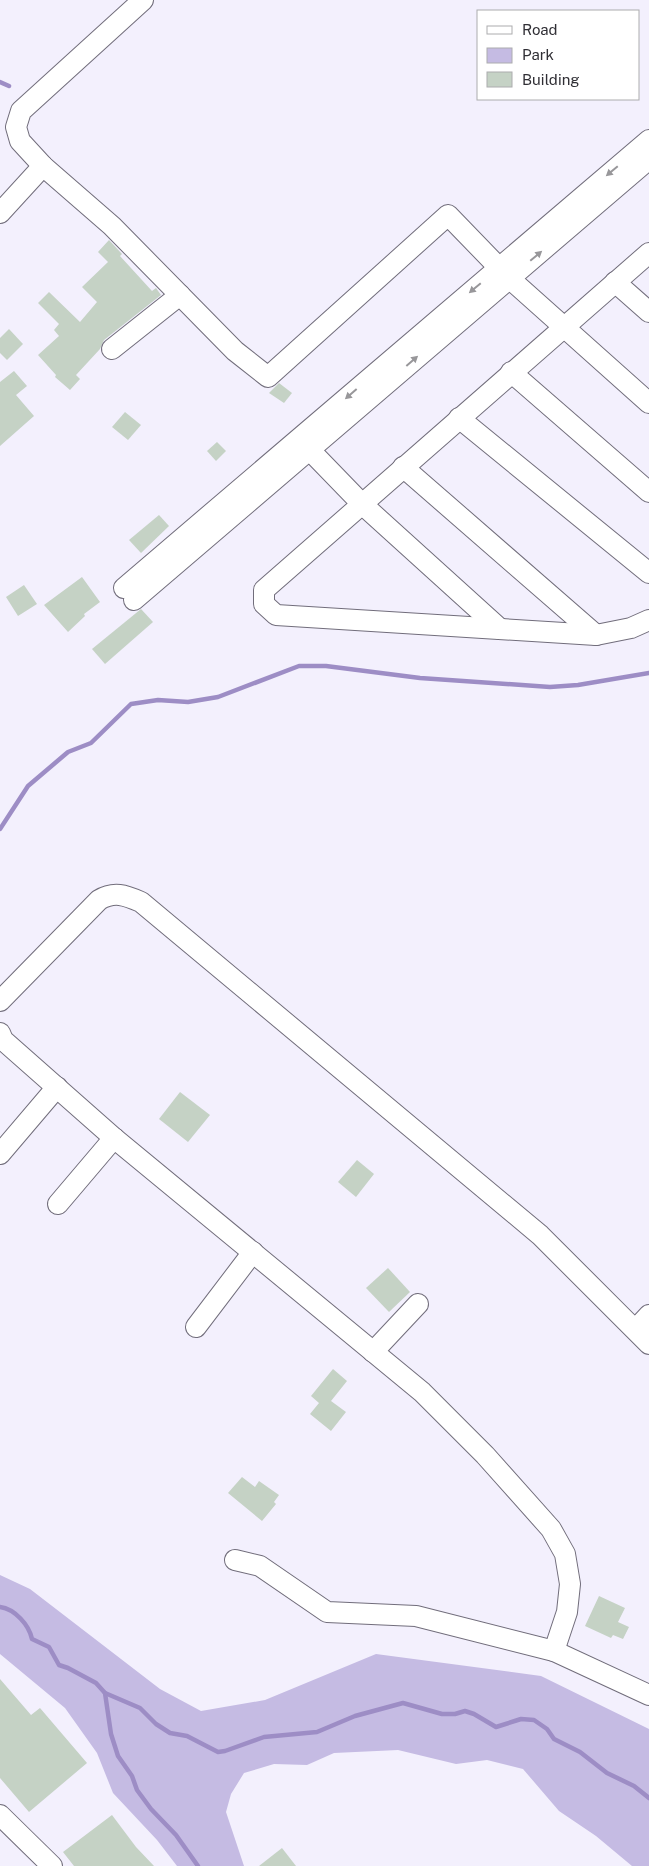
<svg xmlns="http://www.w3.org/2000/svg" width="649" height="1866" viewBox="0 0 649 1866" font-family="'Public Sans',sans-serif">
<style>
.green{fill:#c5bbe3}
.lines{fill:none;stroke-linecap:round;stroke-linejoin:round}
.stream{stroke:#9d8dc5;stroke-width:4.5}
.building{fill:#c5d2c5}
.minor-casing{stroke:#716d7b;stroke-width:22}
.minor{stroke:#fff;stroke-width:20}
.oneway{fill:#98979a}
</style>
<rect width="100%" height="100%" fill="#f3f0fd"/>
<!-- green -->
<polygon class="green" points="0,1575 30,1589 160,1689 201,1711 265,1700 376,1654 541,1676 649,1729 649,1866 632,1866 596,1836 559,1811 523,1769 487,1760 456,1764 398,1750 334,1753 307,1765 274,1764 244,1773 231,1794 226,1812 244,1866 177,1866 157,1840 113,1793 97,1753 65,1708 0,1654"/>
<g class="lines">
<!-- stream -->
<g class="stream">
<polyline points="0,82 9,86"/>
<polyline points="0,829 28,786 68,752 91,743 131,704 158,700 188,702 218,697 299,666 326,666 420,678 550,687 578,685 649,673"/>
<path d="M0,1607C15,1609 29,1625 32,1639L49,1647L59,1665L68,1668L96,1683L105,1693L140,1708L156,1724L170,1733L187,1736L218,1752L225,1751L264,1737L317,1732L355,1716L403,1703L442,1714H455L465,1711L474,1714L496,1727L521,1719L534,1720L547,1729L554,1739L580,1752L607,1773L634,1786L649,1798"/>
<polyline points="105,1693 111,1734 118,1756 132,1776 137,1790 151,1809 176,1835 198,1866"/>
</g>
</g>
<!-- building -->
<g class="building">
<polygon points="109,240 122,254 120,256 152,291 156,288 161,295 104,340 100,349 76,375 80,379 70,390 55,377 56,375 38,355 59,336 54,330 59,324 38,303 49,292 80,322 97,302 82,287 108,262 98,252"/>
<polygon points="9,329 23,344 7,360 0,353 0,338"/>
<polygon points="14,371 27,386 16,395 34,416 0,446 0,382"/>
<polygon points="279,383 292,393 284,403 269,393"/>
<polygon points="125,412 141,425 128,440 112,427"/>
<polygon points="217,442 226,451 216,461 207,451"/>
<polygon points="159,515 169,526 141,553 129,540"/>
<polygon points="82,577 100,602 84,614 85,616 68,632 44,605"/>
<polygon points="24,585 37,604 18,616 6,597"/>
<polygon points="141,609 153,622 105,664 92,649"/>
<polygon points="180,1092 210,1115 188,1142 159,1119"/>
<polygon points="357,1160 374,1174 356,1197 338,1182"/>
<polygon points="388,1268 410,1292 389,1312 366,1288"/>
<polygon points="333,1369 347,1381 331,1401 346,1412 331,1431 310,1414 319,1403 311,1396"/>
<polygon points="242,1477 255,1487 259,1481 279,1495 274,1502 276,1504 262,1521 228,1493"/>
<polygon points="599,1596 625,1608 618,1622 629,1627 623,1639 613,1635 611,1638 585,1626"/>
<polygon points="0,1679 31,1715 40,1708 87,1763 29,1812 0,1778"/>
<polygon points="112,1815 136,1847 154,1866 74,1866 63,1852"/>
<polygon points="282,1848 296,1866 259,1866"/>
</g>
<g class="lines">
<!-- minor casing -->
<g class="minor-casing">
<g id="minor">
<polyline points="143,0 21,111 16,127 20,141 43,166 112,226 235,351 268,377 448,215 509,278 649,403"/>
<polyline points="0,213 43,166"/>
<polyline points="649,253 264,590 264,604 276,615 596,635 631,628 649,620"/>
<polyline points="615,282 649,312"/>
<polyline points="112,349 180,295"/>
<polyline points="511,372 649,492"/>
<polyline points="459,418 649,573"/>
<polyline points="300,440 362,504 500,629"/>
<polyline points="403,467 596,635"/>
<polyline points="124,588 649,140"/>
<polyline points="134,600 649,159"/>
<path d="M0,1001L99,900C114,891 125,895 141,902L540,1235L649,1344"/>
<polyline points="0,1033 3,1040 114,1138 422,1392 485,1455 551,1529 565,1554 570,1584 567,1612 554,1651"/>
<polyline points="0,1154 57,1087"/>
<polyline points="58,1204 114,1138"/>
<polyline points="196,1327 253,1252"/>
<polyline points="636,1329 649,1315"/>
<polyline points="373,1352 418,1304"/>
<polyline points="235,1560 260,1566 327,1612 416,1616 554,1651 649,1695"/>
<polyline points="0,1815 52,1866"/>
</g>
</g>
<!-- minor -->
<use href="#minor" class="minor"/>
</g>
<!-- one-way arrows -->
<defs><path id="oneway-solid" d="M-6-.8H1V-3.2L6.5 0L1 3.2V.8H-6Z" transform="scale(1.25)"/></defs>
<g class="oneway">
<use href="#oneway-solid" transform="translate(612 171) rotate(140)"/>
<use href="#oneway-solid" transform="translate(536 256) rotate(-40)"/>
<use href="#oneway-solid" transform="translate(475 288) rotate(140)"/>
<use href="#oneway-solid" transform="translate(412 361) rotate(-41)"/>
<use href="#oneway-solid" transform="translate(351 394) rotate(139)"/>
</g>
<!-- legend -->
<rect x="477" y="10" width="162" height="90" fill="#ffffff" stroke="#acacae"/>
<rect x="487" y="26" width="25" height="8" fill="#ffffff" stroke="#acacae"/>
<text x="522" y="35" font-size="15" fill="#302f35">Road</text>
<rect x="487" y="48" width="25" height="15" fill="#c5bbe3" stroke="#acacae"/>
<text x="522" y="60" font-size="15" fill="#302f35">Park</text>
<rect x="487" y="72" width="25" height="15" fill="#c5d2c5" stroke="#acacae"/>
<text x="522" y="85" font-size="15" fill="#302f35">Building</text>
</svg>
